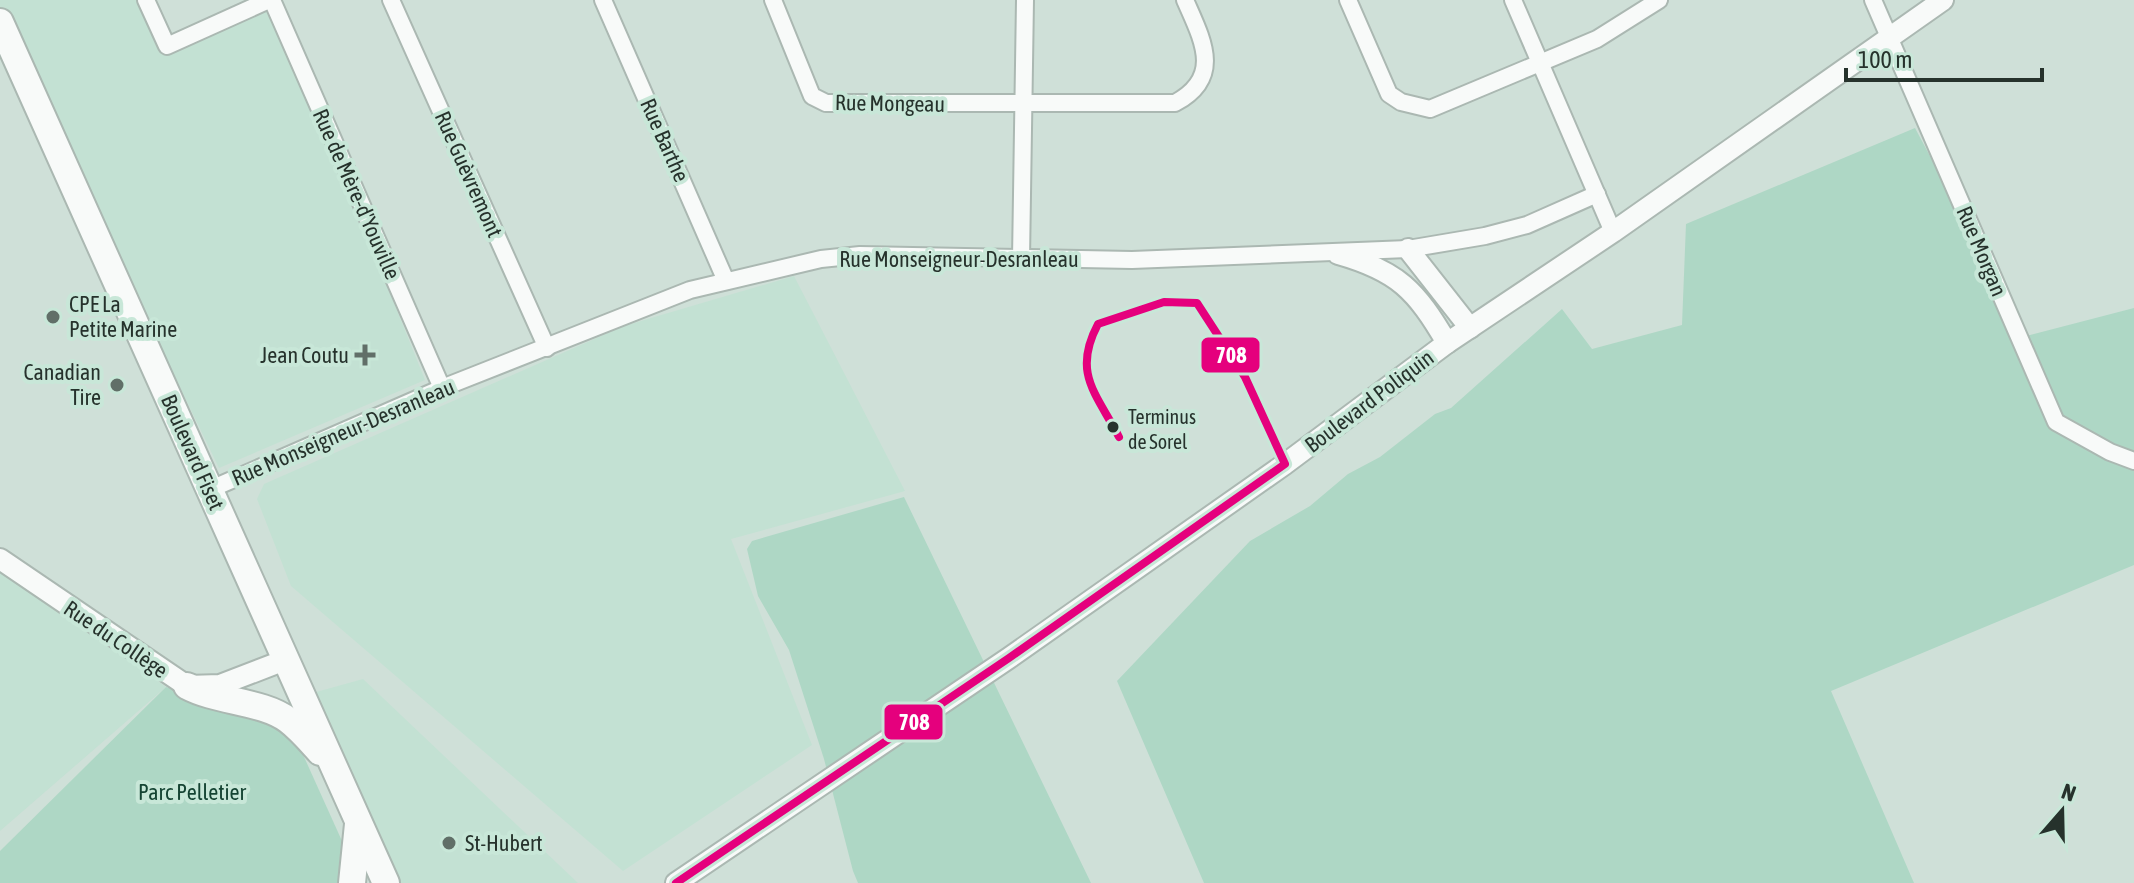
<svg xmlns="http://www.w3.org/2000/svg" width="2134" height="883" viewBox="0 0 2134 883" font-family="'Asap Condensed',sans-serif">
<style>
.built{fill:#c3e1d3}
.green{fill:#aed7c5}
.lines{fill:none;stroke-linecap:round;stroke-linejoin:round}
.minor-casing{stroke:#abb8b2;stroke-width:20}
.tertiary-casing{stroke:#abb8b2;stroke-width:24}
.primary-casing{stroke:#abb8b2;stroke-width:30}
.minor{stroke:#f8faf9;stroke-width:16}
.tertiary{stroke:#f8faf9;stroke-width:20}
.primary{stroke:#f8faf9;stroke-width:26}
.bus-1-casing{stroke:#c8e7d8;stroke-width:14}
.bus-1{stroke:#e5007d;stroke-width:8}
.poi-dot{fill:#616f68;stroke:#c8e7d8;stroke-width:3}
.bus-dot{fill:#26322c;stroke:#c8e7d8;stroke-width:3}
.labels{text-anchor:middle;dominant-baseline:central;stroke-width:8;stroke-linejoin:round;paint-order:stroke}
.bus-label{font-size:20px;fill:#26322c;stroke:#c8e7d8;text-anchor:start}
.street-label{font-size:22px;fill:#26322c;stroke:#c8e7d8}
.poi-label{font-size:22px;fill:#26322c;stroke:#c8e7d8;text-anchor:start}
.park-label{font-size:22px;fill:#154433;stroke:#c8e7d8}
.line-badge{stroke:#c8e7d8;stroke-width:3}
.badge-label{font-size:22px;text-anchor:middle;font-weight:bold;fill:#fff}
</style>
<rect width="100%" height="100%" fill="#cfe0d8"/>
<!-- built -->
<g class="built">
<polygon points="0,0 146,0 167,46 272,0 425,380 219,468 0,15"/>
<polygon points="794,276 905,491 731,539 812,745 623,871 291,586 257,499 264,484 624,326"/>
<polygon points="0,569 166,687 0,831"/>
<polygon points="363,679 578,883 393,883 309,694"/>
</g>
<!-- green -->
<g class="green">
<polygon points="1915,128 2026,336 2134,308 2134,565 1831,691 1914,883 1204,883 1117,681 1250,541 1310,506 1348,474 1380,457 1435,414 1451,408 1562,309 1592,349 1682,325 1686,224"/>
<polygon points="904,497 1091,883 858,883 853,871 824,759 789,650 758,596 747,549 752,541"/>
<polygon points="166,687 291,728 342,841 348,883 0,883 0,851"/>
</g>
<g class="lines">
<!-- minor casing -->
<g class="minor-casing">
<g id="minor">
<polyline points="146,0 167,46 269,0"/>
<polyline points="272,0 442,388"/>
<polyline points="391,0 547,348"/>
<polyline points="603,0 726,281"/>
<path d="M773,0L812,96L826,103H1175C1224,77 1202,39 1185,0"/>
<polyline points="1348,0 1389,94 1401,102 1430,109 1597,39 1659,0"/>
<polyline points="1513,0 1613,232"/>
<polyline points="1873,0 2056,422 2110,452 2134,461"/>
<polyline points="1021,259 1025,0"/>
<polyline points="211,489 442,388 690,290 821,259 860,255 1132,260 1408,249 1485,236 1527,225 1597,194"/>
</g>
</g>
<!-- tertiary casing -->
<g class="tertiary-casing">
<g id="tertiary">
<polyline points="1408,249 1470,328"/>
<path d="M1338,254C1398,271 1416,290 1447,343"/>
<polyline points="0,559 187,686 220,685 285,660"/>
<polyline points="676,883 1009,658 1285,464 1447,343 1613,232 1943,0"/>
</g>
</g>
<!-- primary casing -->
<g class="primary-casing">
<g id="primary">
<polyline points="0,22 386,883"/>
<path d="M187,686C217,702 263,701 288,720C300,729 310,741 320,752"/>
<polyline points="352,883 358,824"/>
</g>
</g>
<!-- minor -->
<use href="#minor" class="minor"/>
<!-- tertiary -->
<use href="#tertiary" class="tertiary"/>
<!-- primary -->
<use href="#primary" class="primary"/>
<!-- bus-1 casing -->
<g class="bus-1-casing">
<path id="bus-1" d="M676,883L1009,658L1285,464L1245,377L1197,303L1164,302L1098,324C1072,373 1096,393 1119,437"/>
</g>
<!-- bus-1 -->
<use href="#bus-1" class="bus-1"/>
</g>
<!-- markers -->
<g class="poi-dot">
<circle cx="53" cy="317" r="8"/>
<path d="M361 343h8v8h8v8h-8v8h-8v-8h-8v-8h8z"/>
<circle cx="117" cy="385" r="8"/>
<circle cx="449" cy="843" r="8"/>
</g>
<circle class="bus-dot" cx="1113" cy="427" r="7"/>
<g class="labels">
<!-- bus labels -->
<g class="bus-label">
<text x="1128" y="416">Terminus<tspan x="1128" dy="25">de Sorel</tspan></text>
</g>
<!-- street labels -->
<g class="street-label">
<text transform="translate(890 103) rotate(1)">Rue Mongeau</text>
<text transform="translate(665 140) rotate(66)">Rue Barthe</text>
<text transform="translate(469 174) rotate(66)">Rue Guèvremont</text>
<text transform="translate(357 194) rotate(66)">Rue de Mère-d'Youville</text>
<text transform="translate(1982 251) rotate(67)">Rue Morgan</text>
<text x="959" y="259">Rue Monseigneur-Desranleau</text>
<text transform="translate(1369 401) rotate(-37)">Boulevard Poliquin</text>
<text transform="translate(343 432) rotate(-23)">Rue Monseigneur-Desranleau</text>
<text transform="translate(193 452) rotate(66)">Boulevard Fiset</text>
<text transform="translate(116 639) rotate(34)">Rue du Collège</text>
</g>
<!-- poi labels -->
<g class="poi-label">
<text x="69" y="304">CPE La<tspan x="69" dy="25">Petite Marine</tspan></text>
<text x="349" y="355" text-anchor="end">Jean Coutu</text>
<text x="101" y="372" text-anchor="end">Canadian<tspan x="101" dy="25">Tire</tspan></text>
<text x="465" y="843">St-Hubert</text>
</g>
<!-- park labels -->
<g class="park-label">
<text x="192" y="792">Parc Pelletier</text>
</g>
</g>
<g class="line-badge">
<rect x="1200" y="336" width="61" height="38" rx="8" fill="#e5007d"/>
<rect x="883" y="703" width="61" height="38" rx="8" fill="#e5007d"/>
</g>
<g class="badge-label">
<text x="1231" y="363">708</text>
<text x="914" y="730">708</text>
</g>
<!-- north arrow -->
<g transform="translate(2062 811) rotate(20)" stroke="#c8e7d8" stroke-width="6" paint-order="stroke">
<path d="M0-6L14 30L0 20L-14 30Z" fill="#26322c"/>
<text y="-12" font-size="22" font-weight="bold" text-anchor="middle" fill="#26322c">N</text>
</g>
<!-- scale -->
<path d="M1846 68v12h196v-12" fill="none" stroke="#26322c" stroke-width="4"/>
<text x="1858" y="68" font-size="24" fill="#26322c" stroke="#c8e7d8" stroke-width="6" paint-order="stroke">100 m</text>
</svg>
